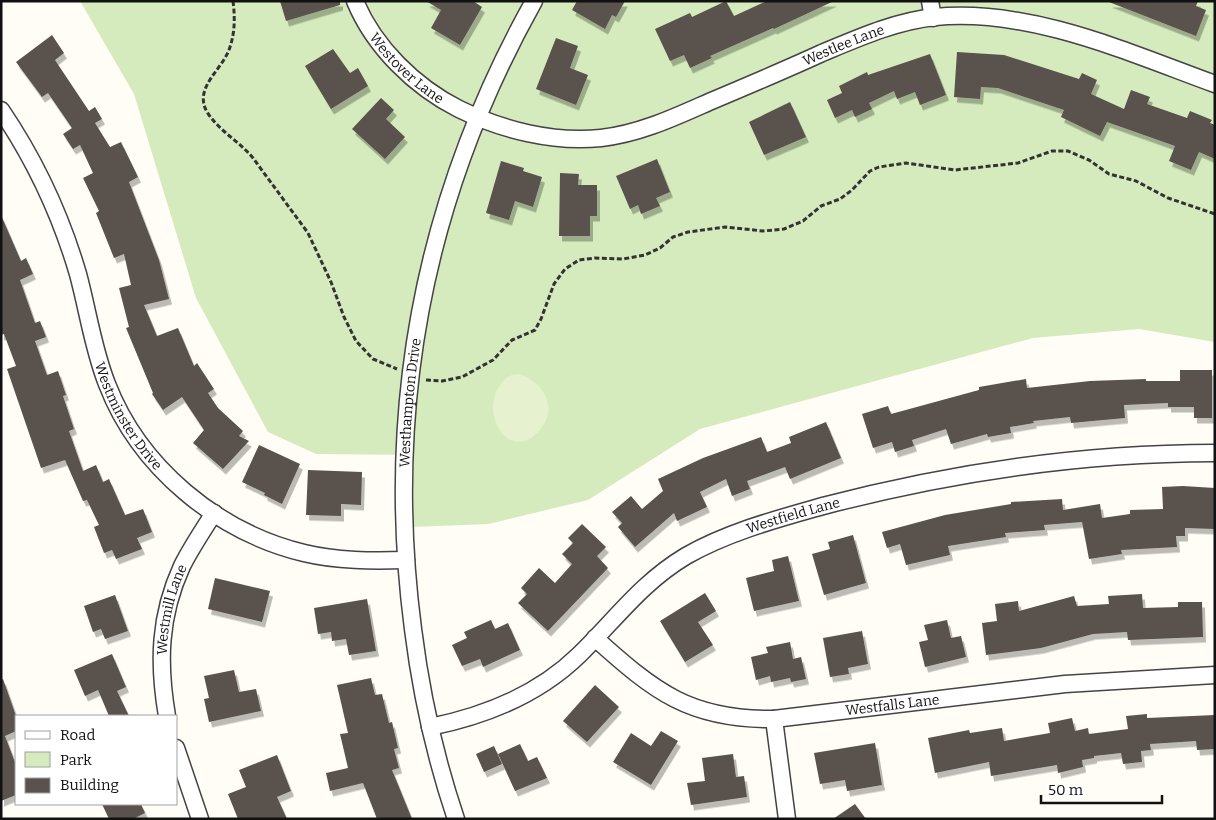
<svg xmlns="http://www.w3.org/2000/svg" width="1216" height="820" viewBox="0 0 1216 820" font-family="Bitter,serif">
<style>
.green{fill:#d5ebbd}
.pitch{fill:#e6f2cf}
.building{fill:#5a524d;filter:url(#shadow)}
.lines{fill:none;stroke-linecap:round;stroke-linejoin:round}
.street-casing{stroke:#444;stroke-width:19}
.path{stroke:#333;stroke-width:3;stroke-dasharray:5 2.5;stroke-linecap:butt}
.street{stroke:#fff;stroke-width:16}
.labels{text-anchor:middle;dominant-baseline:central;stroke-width:5;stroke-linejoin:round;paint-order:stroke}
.street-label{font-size:14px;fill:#111;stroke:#fff}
</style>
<defs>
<filter id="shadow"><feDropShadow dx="3" dy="5.5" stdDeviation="0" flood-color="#0004"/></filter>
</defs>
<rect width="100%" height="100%" fill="#fffdf5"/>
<!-- green -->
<polygon class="green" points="80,1 1215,1 1215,342 1139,329 1033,338 700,429 588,500 488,524 413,527 414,455 316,454 268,432 196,298 134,94"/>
<!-- pitch -->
<path class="pitch" d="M519,374C542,381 558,406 542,427C513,467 478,417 500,385C505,378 510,374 519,374Z"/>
<!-- building -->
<g class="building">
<polygon points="280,1 340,1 340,5 286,21"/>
<polygon points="426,1 473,1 482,7 460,45 431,28 441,10"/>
<polygon points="577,1 625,1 616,17 612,15 605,29 572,10"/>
<polygon points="726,1 734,16 767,1 834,1 774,29 773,28 710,56 712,58 690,68 684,55 670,61 655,29 690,13 692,17"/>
<polygon points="1198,1 1196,6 1206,10 1196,36 1109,2"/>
<polygon points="52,35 64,53 55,60 89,111 95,107 102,119 95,123 110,147 121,142 138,177 129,182 159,260 169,299 144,305 157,336 178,328 194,366 197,363 214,389 208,393 218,408 243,431 239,436 249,441 223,469 193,443 204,430 182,397 163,410 152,394 153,393 126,328 129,327 119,288 131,285 124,254 114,258 96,213 99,211 83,178 93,173 80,145 73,149 63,134 72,128 48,93 42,97 16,62"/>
<polygon points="556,38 578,46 570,68 588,75 576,105 536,89"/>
<polygon points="333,49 350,73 358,68 368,86 331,109 305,66"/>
<polygon points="957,52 1004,55 1079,79 1082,73 1097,80 1091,94 1124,109 1131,90 1150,97 1147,104 1187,118 1190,111 1212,120 1210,123 1215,125 1215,159 1199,152 1191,170 1169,161 1175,146 1107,122 1100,136 1061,117 1064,110 998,88 981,87 980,99 954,97"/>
<polygon points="930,54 946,95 920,105 915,92 897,99 894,91 869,103 872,109 855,117 852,110 835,118 827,100 842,93 839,86 867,72 868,75"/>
<polygon points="381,98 394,110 386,119 405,137 385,159 352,129"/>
<polygon points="790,102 806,137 764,155 749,122"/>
<polygon points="657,159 670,192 656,198 660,206 641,214 638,205 630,209 616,176"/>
<polygon points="501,161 524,168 523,171 542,177 533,207 515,201 509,220 486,213"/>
<polygon points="560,173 579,174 578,185 597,185 597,216 590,216 590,236 559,236"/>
<polygon points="1,215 21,261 26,258 33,274 20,280 35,323 40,321 46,337 35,341 47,375 58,371 66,395 63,396 74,429 69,431 83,471 96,465 103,482 109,479 125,515 143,509 152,532 137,538 142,549 116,559 112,550 104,553 94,527 99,525 87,500 83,501 65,460 41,468 7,369 16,366 4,334 1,335"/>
<polygon points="1180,370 1212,370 1212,418 1194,418 1194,407 1168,407 1168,403 1124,405 1125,418 1071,423 1070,417 1033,421 1034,423 1010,427 1011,433 988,437 987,434 951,444 946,429 912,440 914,446 895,452 892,442 873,448 862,414 888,406 891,414 979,390 979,387 1026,379 1027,388 1090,381 1146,379 1146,381 1180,381"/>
<polygon points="826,422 841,458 790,479 785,467 747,481 750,489 732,496 726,479 700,492 707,507 677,521 674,513 635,547 618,527 622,523 612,512 631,496 642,509 663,491 658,479 703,458 761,437 767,452 791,443 789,437"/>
<polygon points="259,445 300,464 282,504 264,495 265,493 242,482"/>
<polygon points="308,470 362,472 361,505 341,504 341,516 306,515"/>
<polygon points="1183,486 1215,488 1215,529 1185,528 1185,536 1176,536 1177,547 1121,550 1122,554 1089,559 1082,522 1044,525 1045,530 1005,533 1006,537 948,546 950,555 906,565 900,544 887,548 882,532 945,515 1011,504 1011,502 1062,499 1063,510 1100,504 1102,518 1130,514 1130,510 1163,509 1162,487"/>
<polygon points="582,524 606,547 597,556 608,568 548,631 518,603 527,594 521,588 539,568 555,583 572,564 562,554 573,543 568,538"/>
<polygon points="853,535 866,583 824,595 812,554 830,549 828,542"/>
<polygon points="788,556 799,601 754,611 746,578 774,571 772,560"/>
<polygon points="215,578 270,591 262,622 208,609"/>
<polygon points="705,593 716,611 698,622 713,645 685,662 660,621"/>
<polygon points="1142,594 1143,608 1178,607 1178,602 1202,602 1203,637 1128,640 1127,632 1093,634 1041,648 986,655 982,623 997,621 995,604 1018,601 1019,611 1074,596 1077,606 1109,604 1108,596"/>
<polygon points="115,595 128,631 105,639 101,629 93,632 84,606"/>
<polygon points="367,599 376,651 349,655 346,639 332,641 331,632 318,634 314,608"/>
<polygon points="491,620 495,629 508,623 520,650 483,667 480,659 462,666 452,645 467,638 464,632"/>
<polygon points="947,620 951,638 961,636 966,657 925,667 919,642 928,640 924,625"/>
<polygon points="862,631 868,664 848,668 849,674 830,677 823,638"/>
<polygon points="790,642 793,659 801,657 806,679 791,682 790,678 771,682 770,676 756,680 751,657 768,653 766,647"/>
<polygon points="112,654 126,687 117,691 129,716 109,716 98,690 85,696 74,670"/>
<polygon points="234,670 239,692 256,689 261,711 209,722 204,699 209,698 204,676"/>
<polygon points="371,678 375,695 382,694 389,723 392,722 398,748 394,749 399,768 392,770 412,819 377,819 363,783 330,791 326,773 348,768 340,734 348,733 337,685"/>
<polygon points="3,679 16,716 16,731 5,736 16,765 16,795 1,801 1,680"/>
<polygon points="595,685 619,707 587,742 563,721"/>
<polygon points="1147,714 1147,718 1215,715 1215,749 1197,750 1196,741 1150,744 1151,750 1141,751 1142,762 1123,764 1121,753 1094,756 1094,758 1082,760 1083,767 1058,773 1057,765 991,776 989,762 935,773 928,738 969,730 970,733 1002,728 1004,741 1050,733 1048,723 1072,718 1075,731 1088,728 1089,734 1128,729 1126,716"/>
<polygon points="661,731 678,741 651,785 613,762 631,733 651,746"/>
<polygon points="875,743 882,785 847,791 845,780 820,784 814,753"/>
<polygon points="520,744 528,761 537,757 547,778 515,791 498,754"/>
<polygon points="494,746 502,764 484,772 476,754"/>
<polygon points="733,754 736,777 744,776 747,797 691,805 687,783 705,781 702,758"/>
<polygon points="277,755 291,791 277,797 287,819 238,819 228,794 246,787 239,770"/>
<polygon points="102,804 141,804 145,813 133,819 109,819"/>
<polygon points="855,804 866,819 833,819"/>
</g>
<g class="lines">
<!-- street casing -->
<g class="street-casing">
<g id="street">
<path id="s1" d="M355,1C374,47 415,87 459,109C502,130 553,143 601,138C639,134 675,117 709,102C747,86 785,70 822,53C858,38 896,21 935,17C1030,8 1127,52 1215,84"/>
<polyline points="930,1 933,18"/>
<path id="s2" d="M1,110C35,160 61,216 78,274C88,311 93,349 107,384C139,467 217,532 304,553C337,561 372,561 406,560"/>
<path id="s3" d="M595,638C655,692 690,720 774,719L1065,684L1215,675"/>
<path id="s4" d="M167,716C158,663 159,616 182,566C191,548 203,530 214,513"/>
<polyline points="774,719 787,819"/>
<path id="s5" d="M430,727C485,716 538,695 579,655C616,619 641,583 686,556C728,532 777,519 823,506C953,472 1081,453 1215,453"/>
<polyline points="176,748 200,819"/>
<path id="s6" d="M456,819C435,757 421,693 413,629C384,407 425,196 534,1"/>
</g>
</g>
<!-- path -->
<g class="path">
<path d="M233,1C235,17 235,32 230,47C223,70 193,87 207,112C219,131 239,141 253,158L308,233L331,282L344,317L356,341L373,359L397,369"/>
<polyline points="426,380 442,381 462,377 493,360 512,340 535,330 541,319 554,284 565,269 579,260 595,258 623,259 645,255 660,248 673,237 688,232 725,227 763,231 784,229 803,221 821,206 840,199 852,190 870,171 879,167 906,163 955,170 1018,163 1052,151 1068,151 1089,160 1109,174 1136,181 1168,198 1215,214"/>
</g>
<!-- street -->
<use href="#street" class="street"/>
</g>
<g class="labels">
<!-- street labels -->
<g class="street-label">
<text stroke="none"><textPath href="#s1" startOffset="560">Westlee Lane</textPath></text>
<text stroke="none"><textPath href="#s1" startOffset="86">Westover Lane</textPath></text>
<text stroke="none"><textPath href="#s6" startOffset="422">Westhampton Drive</textPath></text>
<text stroke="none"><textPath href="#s2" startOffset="334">Westminster Drive</textPath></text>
<text stroke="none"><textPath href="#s5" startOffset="429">Westfield Lane</textPath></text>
<text stroke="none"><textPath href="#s4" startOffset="108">Westmill Lane</textPath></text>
<text stroke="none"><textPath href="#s3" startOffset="322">Westfalls Lane</textPath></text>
</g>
</g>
<!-- border -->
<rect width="1216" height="820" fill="none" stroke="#111111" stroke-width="5"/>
<!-- legend -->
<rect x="15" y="715" width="162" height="90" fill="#ffffff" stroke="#a0a0a0"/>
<rect x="25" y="731" width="25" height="8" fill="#ffffff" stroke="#a0a0a0"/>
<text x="60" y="740" font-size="15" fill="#111111">Road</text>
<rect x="25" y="752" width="25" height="15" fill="#d5ebbd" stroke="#a0a0a0"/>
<text x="60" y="765" font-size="15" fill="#111111">Park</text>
<rect x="25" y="778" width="25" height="15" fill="#5a524d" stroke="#a0a0a0"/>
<text x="60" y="790" font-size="15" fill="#111111">Building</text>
<!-- scale -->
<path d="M1041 795v8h121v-8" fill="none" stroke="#111111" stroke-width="2.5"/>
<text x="1048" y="795" font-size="15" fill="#111111" stroke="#ffffff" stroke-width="4" paint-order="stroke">50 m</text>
</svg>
